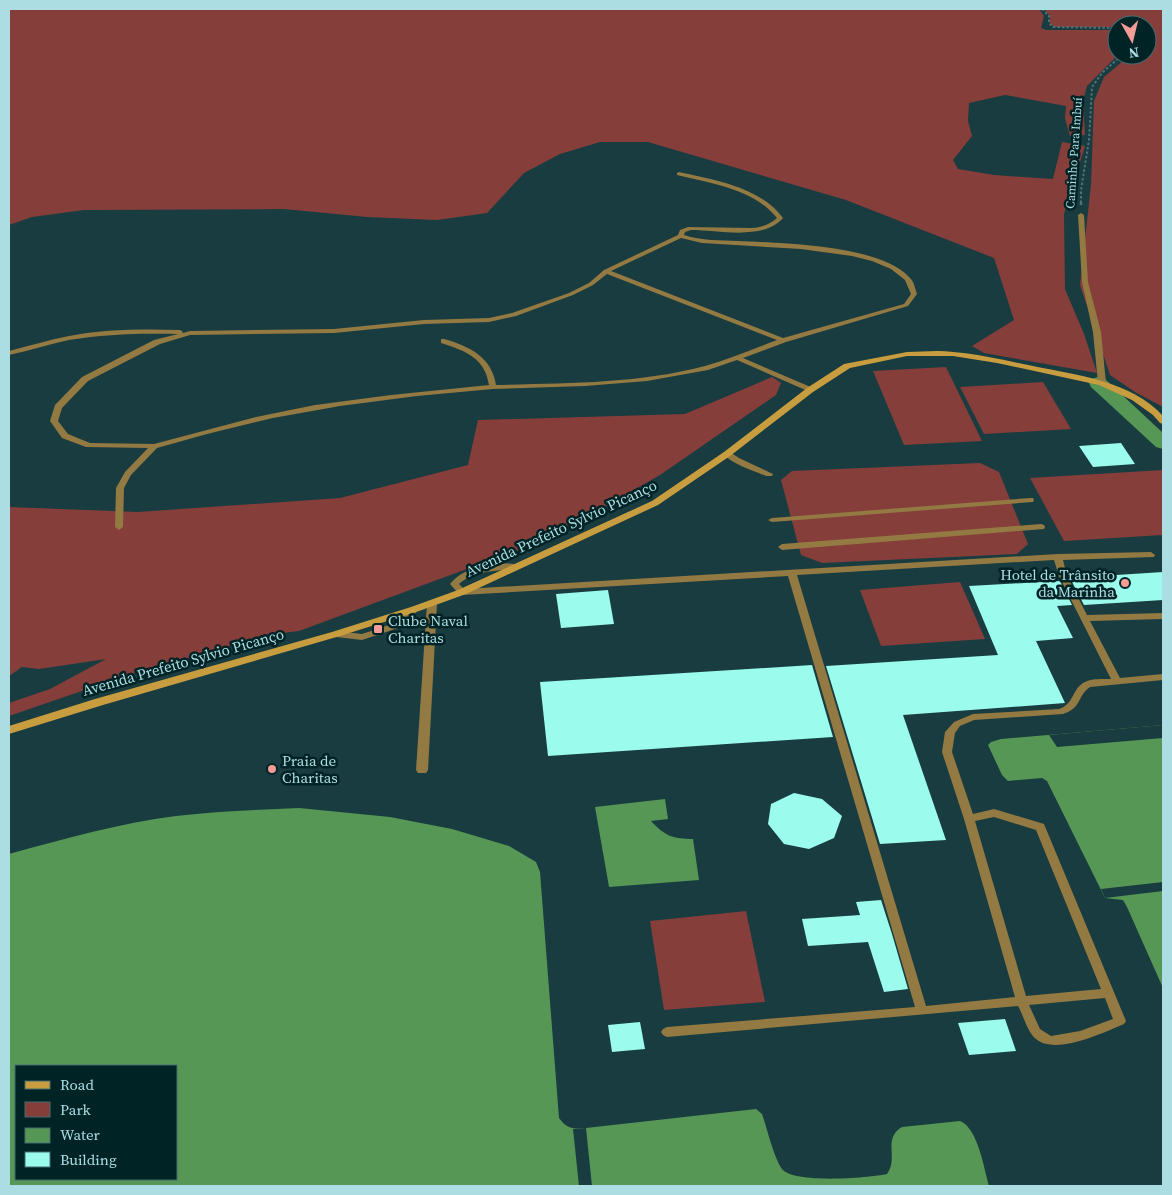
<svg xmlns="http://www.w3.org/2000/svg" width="1172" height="1195" viewBox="0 0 1172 1195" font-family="'Source Serif 4',serif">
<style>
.green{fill:#863e3b}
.water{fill:#569755;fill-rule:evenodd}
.pier{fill:#193c40}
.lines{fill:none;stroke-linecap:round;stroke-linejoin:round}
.canal{fill:#569755;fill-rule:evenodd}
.building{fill:#9bfced}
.path-far1{stroke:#4c7478;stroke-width:2;stroke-dasharray:2.5 2;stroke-linecap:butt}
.path{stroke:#4c7478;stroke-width:2.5;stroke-dasharray:3 2;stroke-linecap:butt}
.lane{fill:#937942;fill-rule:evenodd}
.street{fill:#937942;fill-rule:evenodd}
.secondary{fill:#c89d40;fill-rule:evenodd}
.poi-dot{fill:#f59c96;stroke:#002326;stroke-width:2}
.labels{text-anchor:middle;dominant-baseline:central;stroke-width:5;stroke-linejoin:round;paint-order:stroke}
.far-street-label{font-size:12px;fill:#acdde2;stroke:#002326}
.street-label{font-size:15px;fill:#acdde2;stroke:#002326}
.poi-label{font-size:15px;fill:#acdde2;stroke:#002326;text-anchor:start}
</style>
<rect width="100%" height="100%" fill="#193c40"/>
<!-- green -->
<g class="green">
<polygon points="9,9 1039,9 1044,16 1041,28 1046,30 1110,30 1117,32 1118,55 1087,86 1083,101 1085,135 1070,136 1065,118 1066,106 1005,95 969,103 968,121 972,136 953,160 958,169 994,175 1053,179 1062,142 1085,146 1064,214 1065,289 1084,334 1097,373 984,353 972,346 1014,320 994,258 846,200 648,142 600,142 560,154 524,173 487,213 437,220 367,217 284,209 84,210 32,217 9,225"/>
<polygon points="1044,9 1163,9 1163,407 1135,392 1110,375 1080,285 1091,185 1094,101 1104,77 1130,55 1147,55 1147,25 1117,25 1117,27 1054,27 1050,23 1050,16"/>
<polygon points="946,367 982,441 904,445 873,371"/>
<polygon points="772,377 781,383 776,395 660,475 602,508 529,546 299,631 265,635 188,658 140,671 9,716 9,703 50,689 106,659 39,669 22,667 9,676 9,507 138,512 340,498 468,465 478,420 685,414"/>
<polygon points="1043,382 1071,429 984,434 960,387"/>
<polygon points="980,463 999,472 1028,544 1017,554 822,563 801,555 781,480 792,471"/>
<polygon points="1163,470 1163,535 1064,541 1030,478"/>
<polygon points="960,582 985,639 881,646 860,590"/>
<polygon points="746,911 765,1002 664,1010 650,921"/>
</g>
<!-- water -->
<g class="water">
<polygon points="1163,725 1163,988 1127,907 1123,900 1105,898 1047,781 1042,778 1008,781 1002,775 988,745 991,742 1001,739"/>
<path d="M665,799L668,819L651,821C665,836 673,839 693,839L699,880L609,887L595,807Z"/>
<path d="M299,808L390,817L452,829L509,846L536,862L540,872L559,1118C567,1129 572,1129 586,1128L756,1109L762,1114C767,1128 774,1158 782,1169C793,1184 869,1178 887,1174C899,1158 882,1139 902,1127L960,1121C978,1128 984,1169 989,1186H9V854C64,839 120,823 176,816C217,811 258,810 299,808ZM16,1066H176V1179H16Z"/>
</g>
<!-- pier -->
<g class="pier">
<polygon points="1163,725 1163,738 1057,747 1049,735"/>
<polygon points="1163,882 1163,891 1105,898 1101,889"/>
<polygon points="586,1128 592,1186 579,1186 573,1129"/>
</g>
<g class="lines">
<!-- canal -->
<polygon class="canal" points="1098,377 1105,379 1163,433 1163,449 1156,447 1091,387 1089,383 1091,379"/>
</g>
<!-- building -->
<g class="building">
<polygon points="1121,443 1135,464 1093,467 1079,446"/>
<polygon points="1163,572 1163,600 1084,605 1070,578"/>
<polygon points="1060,581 1072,605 1057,606 1073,638 1036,641 1065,703 903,715 946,840 880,844 826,666 998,655 969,586"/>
<polygon points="608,590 614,624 561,628 556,594"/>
<polygon points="812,665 833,737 548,756 540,682"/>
<polygon points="794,793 822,799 842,816 834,838 809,849 784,844 768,824 771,804"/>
<polygon points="881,900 892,934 908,989 884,992 868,942 808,946 802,919 860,915 856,902"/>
<polygon points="1005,1019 1016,1051 969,1055 958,1023"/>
<polygon points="640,1022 645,1049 612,1052 608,1025"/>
</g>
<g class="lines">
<!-- path-far1 -->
<g class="path-far1">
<polyline points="1042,9 1049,16 1049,23 1053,27 1117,28"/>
<polyline points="1081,203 1081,190 1089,140 1092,87 1102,73 1122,55"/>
</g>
<!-- path -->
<polyline class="path" points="1081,202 1081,205"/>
<!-- lane -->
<g class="lane">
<path d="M679,172C715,180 760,187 783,218C763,241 719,230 691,230L685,232L684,235C702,241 720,240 738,241C779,243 881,245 909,277C914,281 915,288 917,294L908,306L786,342L743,358L813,388L814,390L810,392L737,360L708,370L647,381L585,386L493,389L417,396L340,406L273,418L207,434L157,448L131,475L124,488L123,527L119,530L115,527L116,488L125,472L148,448L86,447L62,438L50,421L55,405L82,377L154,340L178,334C142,333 105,334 69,340C49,344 29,351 9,355V351C29,346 48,340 69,336C105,329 143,329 180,330L182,331L183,333L190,331L334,329L424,320L489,318L512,313L569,293L589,283L604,270L678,235L680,230L688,227L752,228C762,227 769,225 777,218C754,189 710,183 677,175V173ZM681,238L702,243L801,249L852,256L872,261L891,269L905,280L911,294L904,304L783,338L611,271ZM607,274L777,340C753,349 729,359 705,366C637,384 566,383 496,385C492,357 469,346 444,339H441V343C466,351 485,358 489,385L391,395L315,405L256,417L154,444L90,443L68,434L58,421L62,408L88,381L160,344L190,335L334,333L424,324L489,322L516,316L573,295L593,285Z"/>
<polygon points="1081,213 1084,215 1088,282 1101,332 1106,383 1102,385 1098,383 1093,332 1082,282 1078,215"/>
<path d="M724,452H730L739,458L773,474L772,476H766C752,470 734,465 723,454Z"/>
<polygon points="1030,498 1033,498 1034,500 1033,502 772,522 768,520 772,518"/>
<polygon points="1041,524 1044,525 1045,527 1044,529 782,550 778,547 782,544"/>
<path d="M1151,552L1155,555L1154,557L1063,560L1067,576L1087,615L1163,613V619L1090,621L1120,678L1163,674V680L1090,687C1077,696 1082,708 1063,714L974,720L960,726L955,733L952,752L973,814L994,809L1044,824L1126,1021L1124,1024C1102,1033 1050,1059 1032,1035C1026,1027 1023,1015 1018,1006L667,1037L663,1035L661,1032L663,1029L667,1027L915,1007L788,576L462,595L459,594L450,584C454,579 459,575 465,572C476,568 511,559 519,566L518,568C498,572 476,569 459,584L464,589L1058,554ZM1054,560L1059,576L1111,679C1102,679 1090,678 1083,683C1072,690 1074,704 1059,709L973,714L954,722L945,732L942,752L964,819L1015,997L926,1006L797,575ZM994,817L1036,830L1101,989L1026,996L975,821ZM1105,998L1113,1019L1080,1031L1051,1036L1040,1029L1029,1005Z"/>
<polygon points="415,606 419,609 404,626 362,640 336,637 332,634 336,631 362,634 398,622 412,607"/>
</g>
<!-- street -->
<polygon class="street" points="432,600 437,603 428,770 426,773 418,773 416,770 427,603"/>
<!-- secondary -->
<path class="secondary" d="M907,352C922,352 938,350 953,352C980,354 1007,361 1033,366C1076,375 1132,381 1163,416V424L1160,423L1153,415L1132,400L1099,385L997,363L953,356H907L850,368L813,392L730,456L658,505L466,594L419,611L340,636L103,705L9,734V726L95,699L332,632L411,607L458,590L652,501L724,452L807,388L844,364Z"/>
</g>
<!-- markers -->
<g class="poi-dot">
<circle cx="1125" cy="583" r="5"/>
<rect x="373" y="624" width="10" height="10" rx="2.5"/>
<circle cx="272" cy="769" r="5"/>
</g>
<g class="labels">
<!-- far-street labels -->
<g class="far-street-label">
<text transform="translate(1074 153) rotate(-86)">Caminho Para Imbuí</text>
</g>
<!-- street labels -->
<g class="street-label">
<text transform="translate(561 528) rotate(-25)">Avenida Prefeito Sylvio Picanço</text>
<text transform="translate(183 662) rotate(-16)">Avenida Prefeito Sylvio Picanço</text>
</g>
<!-- poi labels -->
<g class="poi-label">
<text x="1115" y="574" text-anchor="end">Hotel de Trânsito<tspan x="1115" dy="17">da Marinha</tspan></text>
<text x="388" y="620">Clube Naval<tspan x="388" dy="17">Charitas</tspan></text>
<text x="282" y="760">Praia de<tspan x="282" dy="17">Charitas</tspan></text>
</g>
</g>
<!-- border -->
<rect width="1172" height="1195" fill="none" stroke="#acdde2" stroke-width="20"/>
<!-- legend -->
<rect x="15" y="1065" width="162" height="115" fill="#002326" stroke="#456d71"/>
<rect x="25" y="1081" width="25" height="8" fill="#c89d40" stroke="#456d71"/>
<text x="60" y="1090" font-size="15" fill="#acdde2">Road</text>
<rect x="25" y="1102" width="25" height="15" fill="#863e3b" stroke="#456d71"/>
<text x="60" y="1115" font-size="15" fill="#acdde2">Park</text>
<rect x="25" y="1128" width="25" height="15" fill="#569755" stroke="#456d71"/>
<text x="60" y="1140" font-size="15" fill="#acdde2">Water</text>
<rect x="25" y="1152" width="25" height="15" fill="#9bfced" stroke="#456d71"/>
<text x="60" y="1165" font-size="15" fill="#acdde2">Building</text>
<!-- north arrow -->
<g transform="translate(1132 40) rotate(172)"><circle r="24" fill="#002326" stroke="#456d71"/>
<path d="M0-4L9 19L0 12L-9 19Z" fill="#f59c96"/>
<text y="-8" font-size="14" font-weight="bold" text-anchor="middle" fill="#acdde2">N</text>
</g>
</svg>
